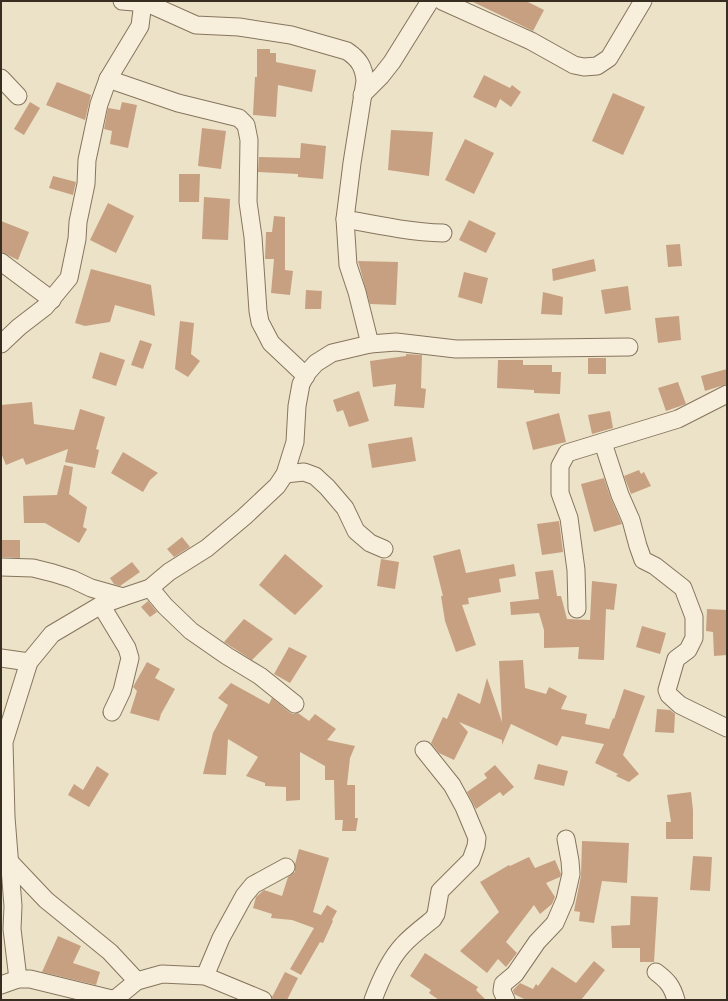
<svg xmlns="http://www.w3.org/2000/svg" width="728" height="1001" viewBox="0 0 728 1001" font-family="'Source Serif 4',serif">
<style>
.building{fill:#c7a081}
.lines{fill:none;stroke-linecap:round;stroke-linejoin:round}
.minor-casing{stroke:#86755e;stroke-width:19}
.minor{stroke:#f7efdb;stroke-width:17}
</style>
<rect width="100%" height="100%" fill="#ece2c8"/>
<!-- building -->
<g class="building">
<polygon points="471,1 526,1 544,10 533,31"/>
<polygon points="257,49 270,49 270,53 276,53 276,62 316,70 312,92 278,85 276,117 253,115 255,77 257,77"/>
<polygon points="484,75 510,88 512,85 521,92 511,107 500,99 496,108 473,97"/>
<polygon points="57,82 91,95 85,120 46,105"/>
<polygon points="613,93 645,107 623,155 592,141"/>
<polygon points="30,102 40,108 24,135 14,129"/>
<polygon points="122,102 137,105 128,148 110,144 112,131 104,129 108,108 120,110"/>
<polygon points="202,128 226,131 221,169 198,166"/>
<polygon points="391,130 433,132 429,176 388,170"/>
<polygon points="465,139 494,153 474,194 445,180"/>
<polygon points="301,143 326,146 323,179 298,177 298,174 258,172 259,157 300,158"/>
<polygon points="179,174 200,174 199,202 179,202"/>
<polygon points="53,176 76,182 73,195 49,188"/>
<polygon points="204,197 230,199 228,240 202,239"/>
<polygon points="108,203 134,216 116,253 90,240"/>
<polygon points="274,216 285,217 285,270 293,271 290,295 271,293 274,259 265,259 266,232 272,232"/>
<polygon points="469,220 496,233 486,253 459,240"/>
<polygon points="1,221 29,232 18,260 1,252"/>
<polygon points="680,244 682,266 668,267 666,245"/>
<polygon points="594,259 596,271 553,281 552,269"/>
<polygon points="358,261 398,262 396,305 370,304"/>
<polygon points="91,269 151,285 155,316 115,305 110,322 85,326 75,323"/>
<polygon points="464,272 488,278 482,304 458,297"/>
<polygon points="628,286 631,310 605,314 601,290"/>
<polygon points="306,290 322,291 321,309 305,309"/>
<polygon points="543,292 563,297 562,315 541,314"/>
<polygon points="679,316 681,340 658,343 655,318"/>
<polygon points="180,321 194,323 191,354 200,361 188,377 175,369"/>
<polygon points="140,340 152,344 143,369 131,365"/>
<polygon points="100,352 125,360 116,386 92,378"/>
<polygon points="406,354 422,355 421,388 426,389 424,408 394,406 396,384 373,387 370,361 406,356"/>
<rect x="588" y="358" width="18" height="16"/>
<polygon points="498,360 523,360 523,365 552,365 552,372 561,372 560,394 534,393 534,390 497,388"/>
<polygon points="727,369 727,384 705,391 701,376"/>
<polygon points="678,382 686,404 666,411 658,388"/>
<polygon points="359,391 369,421 349,427 343,410 337,412 333,400"/>
<polygon points="32,402 34,424 74,430 80,409 105,417 96,449 99,450 95,468 65,462 68,449 26,465 23,458 6,465 1,453 1,405"/>
<polygon points="610,411 613,428 592,434 588,415"/>
<polygon points="559,413 566,442 533,450 526,422"/>
<polygon points="412,437 416,461 372,468 368,444"/>
<polygon points="123,452 158,473 150,480 143,492 111,473"/>
<polygon points="64,465 73,467 69,494 87,507 83,527 87,529 79,543 45,523 24,523 23,496 57,495"/>
<polygon points="639,470 641,474 644,472 651,486 631,494 624,476"/>
<polygon points="604,478 611,499 622,524 594,532 581,484"/>
<polygon points="559,521 563,552 542,555 537,524"/>
<polygon points="182,537 190,547 174,557 167,549"/>
<polygon points="1,540 20,540 20,558 1,557"/>
<polygon points="460,549 466,573 514,564 516,576 499,579 501,592 468,598 469,604 462,605 476,645 456,652 445,621 441,596 443,596 433,556"/>
<polygon points="285,554 323,586 295,615 259,585"/>
<polygon points="381,559 399,562 395,589 377,586"/>
<polygon points="132,562 140,572 120,586 114,584 110,578"/>
<polygon points="553,570 557,596 561,596 567,619 590,620 592,581 617,584 614,610 606,609 604,660 578,659 579,647 544,648 544,630 539,613 511,615 510,602 539,599 535,572"/>
<polygon points="148,601 157,612 150,617 141,607"/>
<polygon points="707,609 727,610 727,655 714,656 713,632 706,631"/>
<polygon points="244,619 273,639 252,660 224,642"/>
<polygon points="642,626 666,633 660,654 636,647"/>
<polygon points="289,647 307,656 290,683 274,674"/>
<polygon points="523,660 525,688 546,694 549,687 567,696 561,709 587,714 585,724 609,729 613,718 614,719 624,689 645,696 623,755 639,774 629,782 616,776 618,774 595,763 604,744 562,736 557,746 511,724 502,745 502,740 459,722 468,732 454,760 439,753 431,743 443,717 447,719 458,693 480,704 487,678 502,722 499,661"/>
<polygon points="147,662 160,669 155,678 175,689 161,714 159,721 130,713 137,691 133,687"/>
<polygon points="231,683 269,704 272,698 289,712 293,714 298,713 309,721 315,714 336,729 327,740 355,746 350,758 347,785 355,785 355,818 358,818 356,831 342,831 343,820 335,820 334,780 325,780 325,766 300,752 300,800 286,801 286,787 265,786 265,783 246,776 258,757 228,739 226,775 203,774 213,733 228,705 218,698"/>
<polygon points="657,709 670,710 675,714 674,733 655,732"/>
<polygon points="538,764 568,771 564,786 534,779"/>
<polygon points="495,765 514,787 503,796 500,792 476,809 467,792 487,778 484,774"/>
<polygon points="97,766 109,774 89,807 68,795 74,784 83,790"/>
<polygon points="691,792 693,810 693,839 666,839 666,822 671,822 667,795"/>
<polygon points="582,841 629,843 627,883 602,881 594,923 579,921 580,912 574,911 581,876"/>
<polygon points="299,849 329,858 313,912 321,915 327,905 337,911 332,920 333,921 323,943 320,942 301,975 290,969 314,928 292,920 271,918 272,914 253,908 256,897 264,890 282,896 288,877 295,872 295,864"/>
<polygon points="693,856 712,857 710,891 690,890"/>
<polygon points="529,857 535,868 555,860 561,874 560,877 546,883 555,897 552,904 540,914 534,905 506,942 517,953 506,967 498,959 487,973 460,951 499,912 480,882 509,865 510,866"/>
<polygon points="631,896 658,897 654,962 640,962 640,948 612,948 611,926 630,925"/>
<polygon points="58,936 81,946 73,963 100,972 96,985 42,972"/>
<polygon points="425,953 478,987 476,990 486,1000 439,1000 429,993 431,990 410,976"/>
<polygon points="594,961 605,970 581,1000 526,1000 514,994 513,990 520,983 533,989 536,984 538,986 552,967 576,983"/>
<polygon points="285,972 298,978 287,1000 273,1000 272,997"/>
</g>
<g class="lines">
<!-- minor casing -->
<g class="minor-casing">
<g id="minor">
<path d="M122,1L147,3L196,25L239,27L291,35L347,51C359,59 364,67 365,81L352,163L345,219L348,265L357,292L370,344"/>
<polyline points="442,1 531,41 574,65 584,67 597,66 609,58 643,1"/>
<polyline points="1,78 18,96"/>
<polyline points="108,79 178,103 239,118 246,125 249,140 248,202 253,237 258,311 260,322 271,343 306,376"/>
<polyline points="362,95 381,76 392,62 430,1"/>
<path d="M345,219C377,225 410,232 443,233"/>
<polyline points="1,262 52,300"/>
<polyline points="1,344 19,327 45,307 69,278 77,239 78,222 86,184 87,160 99,104 108,79 140,26 143,2"/>
<polyline points="603,443 620,495 631,520 638,546 643,560 655,566 683,588 694,617 694,638 688,650 676,659 667,690 669,695 680,705 727,728"/>
<polyline points="285,474 304,472 315,476 327,487 345,508 356,531 370,543 384,549"/>
<polyline points="1,567 33,568 53,573 72,579 91,588 123,597 150,588 169,572 207,548 244,517 277,486 285,474 295,442 297,406 301,384 307,373 316,363 332,353 370,344 396,342 456,349 629,347"/>
<polyline points="150,588 165,606 191,631 227,656 260,676 295,704"/>
<polyline points="101,605 127,648 130,658 122,691 112,712"/>
<polyline points="577,609 576,570 569,518 560,493 560,466 567,453 678,419 727,394"/>
<polyline points="1,658 29,662"/>
<polyline points="10,862 46,900 110,952 137,981"/>
<path d="M656,972C668,981 672,986 676,1000"/>
<polyline points="205,976 221,938 244,896 253,885 286,867"/>
<polyline points="18,979 12,929 13,906 6,817 4,742 29,662 52,634 101,605 123,597"/>
<polyline points="1,985 18,979 30,979 116,1000"/>
<polyline points="115,999 137,981 162,974 205,976 263,1000"/>
<path d="M373,1000C380,981 389,960 403,945C411,936 423,927 433,919L436,914L440,891L471,860L476,846L477,838L464,807L452,785L424,750"/>
<polyline points="506,1000 502,991 503,984 515,974 537,942 555,923 565,900 571,874 570,861 566,839"/>
</g>
</g>
<!-- minor -->
<use href="#minor" class="minor"/>
</g>
<!-- border -->
<rect width="728" height="1001" fill="none" stroke="#382d21" stroke-width="4"/>
</svg>
